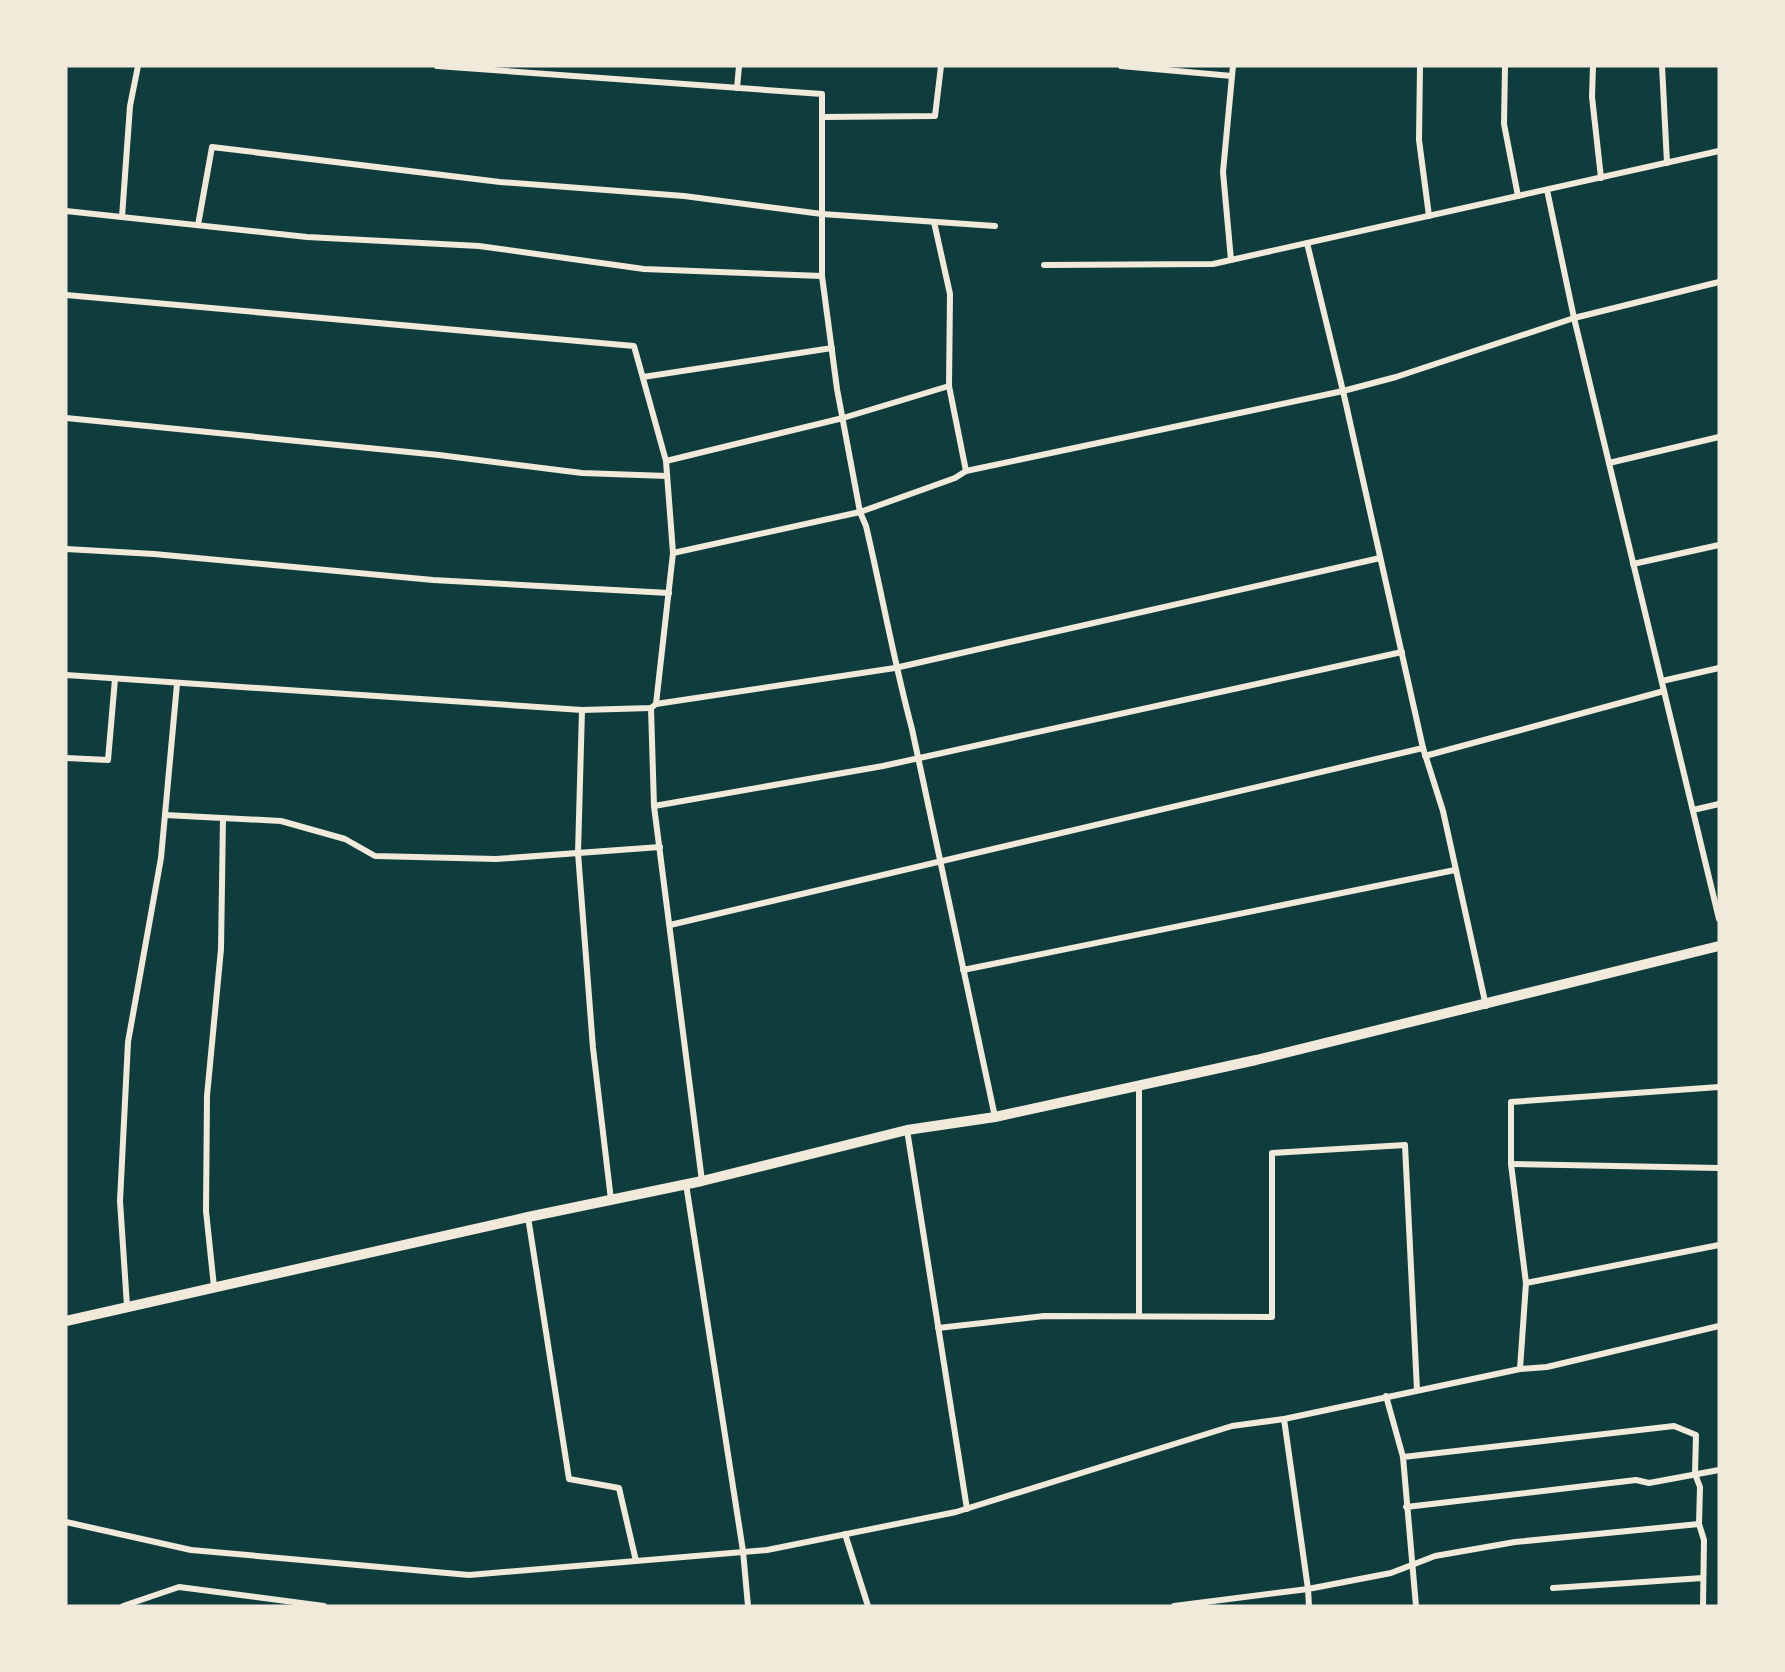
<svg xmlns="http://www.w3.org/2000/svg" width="1785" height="1672" viewBox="0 0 1785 1672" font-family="Commissioner,sans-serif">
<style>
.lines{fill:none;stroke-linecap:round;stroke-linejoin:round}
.minor{stroke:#f1e9da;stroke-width:6}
.tertiary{stroke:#f1e9da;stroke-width:10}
</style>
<rect width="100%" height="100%" fill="#0f3d3e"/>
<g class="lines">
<!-- minor -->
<g class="minor">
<path d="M437,66L822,94V276L837,389L860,512L866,526C882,594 894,662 912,729L995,1117"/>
<polyline points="1121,66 1232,76 1233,66"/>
<polyline points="1420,66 1419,140 1429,216"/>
<polyline points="1505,66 1504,124 1518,196"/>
<polyline points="1593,66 1592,97 1601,178"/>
<polyline points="1662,66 1667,163"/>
<polyline points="737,88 739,66"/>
<polyline points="823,117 935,116 941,66"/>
<polyline points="1547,190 1574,318 1719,919"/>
<polyline points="66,211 307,237 479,246 644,269 822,276"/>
<polyline points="122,217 130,106 138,66"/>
<polyline points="934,222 950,294 949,386 966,471"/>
<polyline points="198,225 212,147 500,182 684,196 822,214 995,226"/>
<polyline points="1307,243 1343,391 1396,377 1574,318 1719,282"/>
<polyline points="1231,260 1223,172 1232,76"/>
<polyline points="1044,265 1213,264 1719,151"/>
<polyline points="66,295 634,346 666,461 843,418 949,386"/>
<polyline points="643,377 832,348"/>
<polyline points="66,418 439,455 582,473 667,476"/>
<polyline points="1609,463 1719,437"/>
<polyline points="66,549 154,554 433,580 669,593"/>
<polyline points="673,553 860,512 955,478 966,471 1343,391 1423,748 1443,811 1486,1006"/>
<polyline points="1633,564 1719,545"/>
<polyline points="66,675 582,710 651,708 656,704 895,668 1380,558"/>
<polyline points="1662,681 1719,668"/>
<polyline points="656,704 673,553 666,461"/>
<polyline points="651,708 654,806 702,1181"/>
<polyline points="582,710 578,853 593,1048 611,1200"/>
<polyline points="1425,756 1664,691"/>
<polyline points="66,758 108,760 115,679"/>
<polyline points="654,806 883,766 1402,652"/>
<polyline points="1693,810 1719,804"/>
<polyline points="165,815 281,821 345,839 375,856 496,859 660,847"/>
<polyline points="670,925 1423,748"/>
<polyline points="963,970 1455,870"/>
<polyline points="907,1130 967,1509"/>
<polyline points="1511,1164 1719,1168"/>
<polyline points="686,1184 743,1551 748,1606"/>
<polyline points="528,1217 569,1479 619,1488 636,1561"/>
<polyline points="1526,1283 1511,1164 1511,1102 1719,1087"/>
<polyline points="214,1287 206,1211 207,1096 221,949 223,818"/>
<polyline points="127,1306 120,1201 128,1042 161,858 177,684"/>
<polyline points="1139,1315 1139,1085"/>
<polyline points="938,1328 1044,1316 1272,1317 1272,1153 1405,1145 1417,1390"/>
<polyline points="1520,1369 1526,1283 1719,1245"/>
<polyline points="1386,1396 1403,1457 1416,1606"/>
<polyline points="1403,1457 1674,1426 1696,1435 1695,1474 1700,1487 1699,1524 1704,1540 1703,1606"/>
<polyline points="1406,1507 1636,1480 1649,1483 1719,1470"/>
<polyline points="66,1522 191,1550 469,1575 767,1550 956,1512 1232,1426 1284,1419 1520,1369 1547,1367 1719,1326"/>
<polyline points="845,1534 868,1606"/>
<polyline points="1553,1588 1703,1578"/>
<polyline points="123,1606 179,1587 324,1606"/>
<polyline points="1174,1606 1308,1589 1284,1419"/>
<polyline points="1309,1606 1308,1589 1391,1573 1435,1556 1515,1542 1699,1524"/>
</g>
<!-- tertiary -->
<polyline class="tertiary" points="66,1321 528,1217 702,1181 907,1130 995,1117 1256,1060 1719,946"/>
</g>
<!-- border -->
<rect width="1785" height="1672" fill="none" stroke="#f1e9da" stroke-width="135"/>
</svg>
